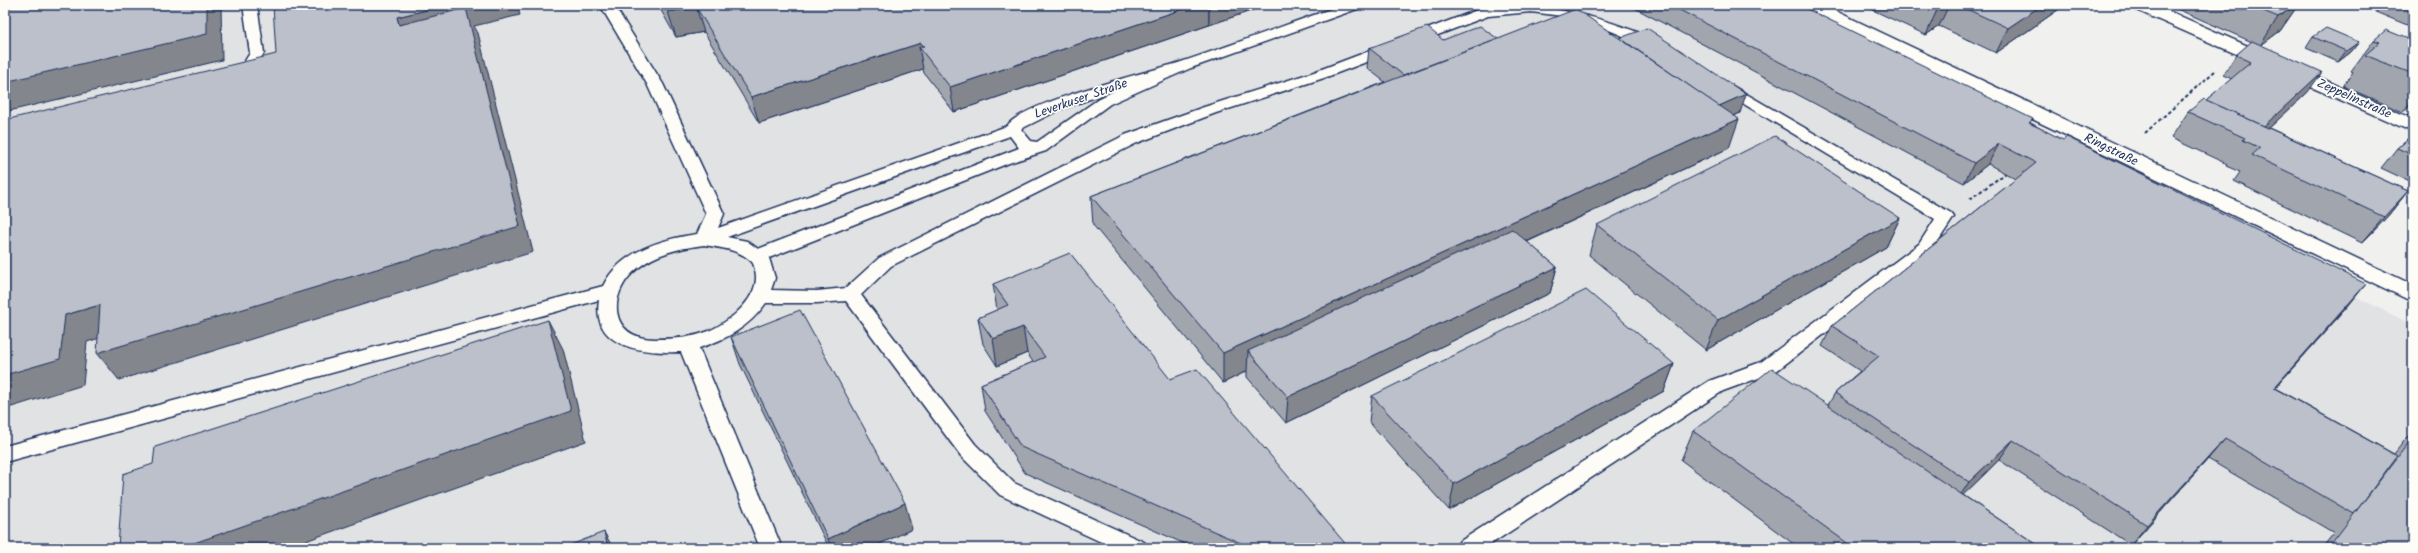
<svg xmlns="http://www.w3.org/2000/svg" width="2418" height="553" viewBox="0 0 2418 553" font-family="Kalam,sans-serif">
<style>
.built{fill:#e0e2e3}
.lines{fill:none;stroke-linecap:round;stroke-linejoin:round}
.lane-casing{stroke:#1b2f5e;stroke-width:3}
.street-casing{stroke:#1b2f5e;stroke-width:3}
.primary-casing{stroke:#1b2f5e;stroke-width:3}
.path{stroke:#1b2f5e;stroke-width:2;stroke-dasharray:3.5 2.5;stroke-linecap:butt}
.lane{fill:#fdfcf7;fill-rule:evenodd}
.street{fill:#fdfcf7;fill-rule:evenodd}
.primary{fill:#fdfcf7;fill-rule:evenodd}
.wall{fill:#a1a5ae;stroke:#1b2f5e}
.shaded-wall{fill:#83868d;stroke:#1b2f5e}
.building{fill:#bbc0ca;stroke:#1b2f5e}
.labels{text-anchor:middle;dominant-baseline:central;stroke-width:3.5;stroke-linejoin:round;paint-order:stroke}
.street-label{font-size:13px;fill:#1b2f5e;stroke:#fdfcf7}
</style>
<rect width="100%" height="100%" fill="#f0f0ee"/>
<filter id="ink" filterUnits="userSpaceOnUse"><feTurbulence type="fractalNoise" baseFrequency=".025" numOctaves="2"/><feDisplacementMap in="SourceGraphic" scale="8" xChannelSelector="R" yChannelSelector="G"/><feConvolveMatrix kernelMatrix="1 2 1 2 8 2 1 2 1" color-interpolation-filters="sRGB"/></filter>
<g filter="url(#ink)">
<!-- built -->
<polygon class="built" points="5,5 1766,5 2413,325 2413,548 5,548"/>
<g class="lines">
<!-- lane casing -->
<g class="lane-casing">
<g id="lane">
<polygon points="243,5 257,5 264,53 253,70 235,77 227,72 230,69 243,64 250,53"/>
<path d="M600,5H614L663,84L724,214L718,228L1007,126C1023,102 1149,72 1181,62C1235,44 1288,24 1342,5H1362L1360,8L1191,68L1110,104L1046,151L1009,163L769,258L775,278L771,290L817,291L846,288L879,258L1125,135L1204,107L1314,72L1480,9C1542,0 1601,16 1657,40L1659,43L1657,46H1647L1604,28L1570,17L1531,12L1488,16L1324,78L1216,113L1137,143L891,266L861,295L975,444L1014,483L1144,542L1147,548H1114L1000,495L961,456L846,301L817,303H766C749,327 727,339 699,348L782,548H760L681,352C647,353 591,350 599,300L5,462V446L603,286C620,251 662,239 697,234L706,214L647,84ZM1116,90L1100,98L1037,142L1031,141L1021,129L1061,109ZM1010,136L1019,148L758,249L747,241L727,237ZM704,245C721,248 739,249 752,262C754,264 754,267 755,270C762,296 731,321 709,331C692,338 674,339 655,339C608,339 607,292 638,268C657,253 681,248 704,245Z"/>
<polygon points="1724,81 1951,213 1954,217 1931,252 1775,372 1723,391 1485,548 1456,548 1459,542 1709,381 1761,362 1919,244 1935,219 1719,89 1716,86 1719,83"/>
</g>
</g>
<!-- street casing -->
<g class="street-casing">
<polygon id="street" points="2131,5 2155,5 2413,119 2413,132 2134,9"/>
</g>
<!-- primary casing -->
<g class="primary-casing">
<polygon id="primary" points="1800,5 1823,5 2413,285 2413,302 1803,9"/>
</g>
<!-- path -->
<g class="path">
<polyline points="2145,133 2216,70"/>
<polyline points="1970,199 2006,173"/>
</g>
<!-- lane -->
<use href="#lane" class="lane"/>
<!-- street -->
<use href="#street" class="street"/>
<!-- primary -->
<use href="#primary" class="primary"/>
</g>
<!-- wall -->
<g class="wall">
<polygon points="658,5 1268,5 954,112 924,73 923,69 759,123 704,32 676,37"/>
<polygon points="1629,5 1799,5 2031,123 2349,305 2275,388 2394,454 2405,440 2413,432 2413,548 2322,548 2334,533 2208,459 2131,545 1999,460 1963,495 2042,548 1799,548 1681,460 1693,431 1828,405 1835,393 1860,371 1822,346 1832,326 2016,179 1988,164 1964,183"/>
<polygon points="1862,5 2065,5 1996,53 1939,26 1926,35"/>
<polygon points="2074,5 2088,5 2083,9"/>
<polygon points="2168,5 2298,5 2280,31 2261,45 2308,92 2269,128 2408,191 2387,217 2362,243 2234,181 2240,172 2226,166 2227,164 2171,138 2188,112 2206,100 2232,79 2223,75 2236,55 2252,42"/>
<polygon points="2378,5 2413,5 2413,25 2412,27 2373,11"/>
<polygon points="2313,37 2359,42 2351,52 2338,62 2306,48"/>
<polygon points="1620,38 1740,113 1734,116 1729,148 1527,242 1557,267 1550,293 1286,423 1247,377 1247,371 1223,383 1093,225 1091,196 1385,82 1367,68 1369,48 1443,40"/>
<polygon points="2374,40 2413,41 2413,103 2403,112 2343,86 2353,72 2351,71"/>
<polygon points="2413,134 2413,183 2381,168 2397,148"/>
<polygon points="1900,218 1886,247 1706,350 1589,255 1597,225"/>
<polygon points="993,284 1170,379 1349,548 1194,548 1025,473 985,411 981,384 1033,362 1027,353 997,366 983,344 978,318 997,310"/>
<polygon points="731,337 912,529 871,548 829,548 740,364"/>
<polygon points="1674,364 1664,391 1449,510 1369,422 1372,396"/>
</g>
<!-- shaded-wall -->
<g class="shaded-wall">
<polygon points="207,5 221,5 222,60 5,112 5,82"/>
<polygon points="447,5 517,5 520,15 474,26 478,33 533,252 119,380 97,353 399,25 397,17"/>
<polygon points="1195,5 1209,5 1209,25 954,112 950,87"/>
<polygon points="1212,5 1268,5 1209,25 1209,6"/>
<polygon points="1945,5 1949,5 1939,26 1926,35 1937,10"/>
<polygon points="2042,5 2065,5 1996,53 2008,28"/>
<polygon points="2085,5 2088,5 2083,9"/>
<polygon points="2296,5 2298,5 2280,31 2260,46 2278,17"/>
<polygon points="696,7 704,32 676,37 668,12"/>
<polygon points="2359,42 2351,52 2338,62 2346,51"/>
<polygon points="921,43 923,52 919,47 923,69 759,123 751,97"/>
<polygon points="2322,72 2308,92 2252,144 2258,131"/>
<polygon points="1746,94 1740,113 1703,130 1710,110"/>
<polygon points="2413,99 2413,103 2403,112"/>
<polygon points="1739,119 1729,148 1260,365 1248,351 1247,371 1223,383 1223,353"/>
<polygon points="1999,144 1988,164 1964,183 1974,163"/>
<polygon points="2408,191 2387,217 2362,243 2384,217"/>
<polygon points="1900,218 1886,247 1706,350 1718,320"/>
<polygon points="1557,267 1550,293 1286,423 1288,397"/>
<polygon points="2366,284 2349,305 2257,408 2274,388"/>
<polygon points="100,305 122,331 87,342 83,385 5,409 5,375 65,315"/>
<polygon points="548,320 563,349 586,441 286,548 180,548"/>
<polygon points="1023,327 1027,353 997,366 993,339"/>
<polygon points="1674,364 1664,391 1449,510 1454,484"/>
<polygon points="2225,439 2208,459 2131,545 2147,525"/>
<polygon points="2013,440 1999,460 1956,502 1969,482"/>
<polygon points="905,503 912,529 871,548 831,548 828,539"/>
<polygon points="604,532 613,548 608,548"/>
</g>
<!-- building -->
<g class="building">
<polygon points="5,5 207,5 207,34 5,82"/>
<polygon points="273,5 447,5 397,17 399,25 466,8 520,226 97,353 100,305 65,315 60,359 5,375 5,120 276,54"/>
<polygon points="664,5 1195,5 950,87 919,47 924,46 921,43 751,97 696,7 668,12"/>
<polygon points="1670,5 1799,5 2033,119 2029,123 2044,130 2063,140 2067,137 2366,284 2274,388 2397,456 2354,514 2225,439 2147,525 2013,440 1969,482 1835,393 1879,356 1832,326 2036,163 1999,144 1974,163"/>
<polygon points="1925,5 1945,5 1937,10"/>
<polygon points="1958,5 2042,5 2008,28"/>
<polygon points="2249,5 2296,5 2278,17"/>
<polygon points="1576,9 1739,119 1223,353 1091,196"/>
<polygon points="1480,26 1498,39 1403,75 1369,48 1427,27 1443,40"/>
<polygon points="1647,28 1746,94 1719,106 1620,38"/>
<polygon points="2326,28 2359,42 2346,51 2313,37"/>
<polygon points="2386,30 2413,41 2413,74 2365,55 2380,42 2374,40"/>
<polygon points="2252,41 2322,72 2264,126 2206,100 2251,62 2236,55"/>
<polygon points="2204,99 2408,191 2384,217 2252,155 2260,148 2243,140 2245,138 2188,112"/>
<polygon points="2413,134 2413,155 2397,148"/>
<polygon points="1775,136 1900,218 1718,320 1597,225"/>
<polygon points="1512,229 1557,267 1288,397 1248,351"/>
<polygon points="1070,253 1170,379 1197,369 1349,548 1252,548 1021,447 981,384 1045,357 1023,327 993,339 978,318 1008,305 993,284"/>
<polygon points="1586,290 1674,364 1454,484 1372,396"/>
<polygon points="800,310 905,503 828,539 731,337"/>
<polygon points="548,320 571,411 180,548 118,548 123,474 153,464 155,447"/>
<polygon points="1772,368 2042,548 1854,548 1693,431"/>
<polygon points="2413,437 2413,548 2328,548"/>
<polygon points="604,532 608,548 563,548"/>
<polygon points="1407,545 1416,548 1406,548"/>
</g>
</g>
<g class="labels">
<!-- street labels -->
<g class="street-label">
<text transform="translate(1081 99) rotate(-19)">Leverkuser Straße</text>
<text transform="translate(2354 99) rotate(24)">Zeppelinstraße</text>
<text transform="translate(2111 150) rotate(26)">Ringstraße</text>
</g>
</g>
<!-- margin -->
<rect width="2418" height="553" fill="none" stroke="#fdfcf7" stroke-width="20"/>
<rect x="10" y="10" width="2398" height="533" fill="none" stroke="#1b2f5e" stroke-width="1.5" filter="url(#ink)"/>
</svg>
